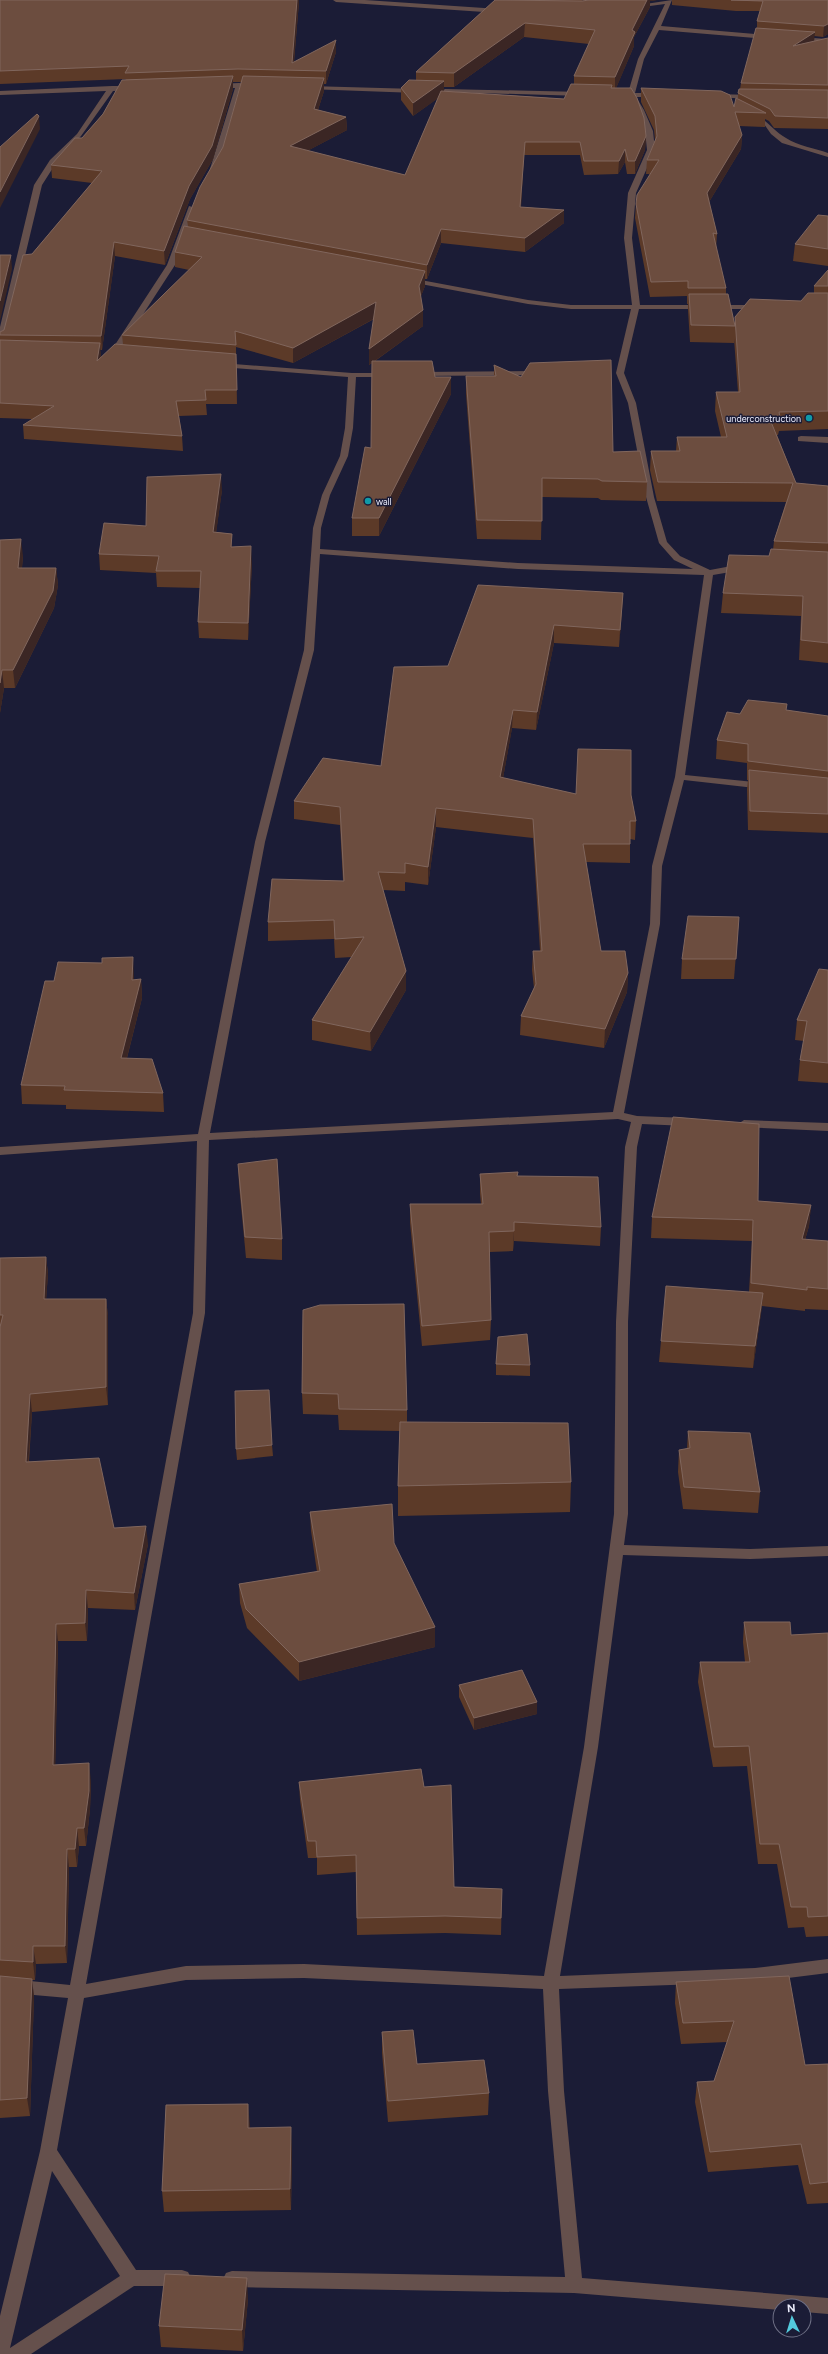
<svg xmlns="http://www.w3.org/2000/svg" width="828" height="2354" viewBox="0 0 828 2354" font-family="Figtree,sans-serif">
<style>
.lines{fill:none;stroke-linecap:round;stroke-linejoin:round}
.street{fill:#65504c;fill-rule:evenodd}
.wall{fill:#5c3a28;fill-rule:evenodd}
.shaded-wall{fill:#3b2624}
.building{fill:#6c4d3f;stroke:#80665d}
.culture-dot{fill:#0f9aa8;stroke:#1b1c36;stroke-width:1.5}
.labels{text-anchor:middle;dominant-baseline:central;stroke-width:3;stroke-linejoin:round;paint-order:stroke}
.far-poi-label{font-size:9px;fill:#edeefd;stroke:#1b1c36;text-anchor:end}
</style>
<rect width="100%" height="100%" fill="#1b1c36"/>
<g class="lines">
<!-- street -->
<g class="street">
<polygon points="333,0 365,0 499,9 502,11 499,13 336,2"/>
<path d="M672,0L661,26L768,35L771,37L768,39L659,30L644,59L635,93H657L660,95L657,97H636L644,110L653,131L655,150L636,193L632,238L640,305H759L763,307L759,309H639L624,373L636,403L654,497L667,542L680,556L710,570L742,564L747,567L742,570L713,575L685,775L764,783L769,786L764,789L684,780L662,866L660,924L624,1113L637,1116L687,1118L693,1122L687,1126L642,1124L637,1147L628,1322V1514L624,1545L750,1549L828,1546V1556L750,1559L623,1555L598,1747L560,1976L755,1968L828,1959V1973L755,1982L559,1989L564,2091L582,2278L828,2298V2314L804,2312V2306H780V2310L574,2293L232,2287L226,2285L223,2279L226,2273L232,2271L565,2277L548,2091L543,1989L304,1978L186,1980L84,1998L57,2150L136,2270H182L188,2272L191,2278L188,2284L182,2286H134L31,2354H0V2316L40,2151L68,1998L0,1992V1978L70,1985L193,1313L197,1141L0,1155V1147L198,1134L255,842L304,650L313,528L322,495L340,456L345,428L348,377L221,367L217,365L221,363L352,373H388L392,375L388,377H356L353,428L348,456L330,495L321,528L320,549L518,563L693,569L674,560L659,543L646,497L628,403L616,373L631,309H571L528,304L410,282L406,280L410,278L528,300L571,305H632L624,238L628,193L647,150L645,131L638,110L629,97H619L616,95L628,93L638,59L665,4L635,8L632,6ZM320,554L518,569L704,575L675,777L652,866L650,924L613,1112L210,1133L265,842L314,650ZM618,1119L631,1122L625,1147L616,1322L614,1514L584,1747L544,1976L304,1964L186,1966L86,1984L205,1313L209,1140ZM52,2171L120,2276L10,2348Z"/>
<polygon points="799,37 828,39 828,43 797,40 796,39"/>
<polygon points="239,83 257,84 260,86 257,88 242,88 222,160 216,169 210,169 235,88 217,88 214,86 217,84"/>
<polygon points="112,86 133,86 136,88 133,90 113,91 81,136 56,163 42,185 4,344 0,346 0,327 34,185 50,160 77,134 106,91 0,95 0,91"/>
<polygon points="309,86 417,89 420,91 417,93 307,89 307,87"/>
<polygon points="445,89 583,92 586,94 583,96 443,92 442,91"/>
<polygon points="715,94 753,95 756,97 753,99 713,97 712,96"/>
<path d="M750,113C767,118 772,130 786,138C798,146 815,148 828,153V157L782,143L771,134L764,124L748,116L747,115Z"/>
<polygon points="189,206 196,208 175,265 116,356 110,356 109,354 167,265"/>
<polygon points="541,371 541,375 538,375 419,376 415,374 419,372"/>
<polygon points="801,436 828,437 828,443 798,441 798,437"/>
<polygon points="744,1120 828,1123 828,1131 740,1127 738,1124"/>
</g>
</g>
<!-- wall -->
<g class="wall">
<path d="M0,0L299,2L294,62L336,52L326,84H324V91L318,110L346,117L347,130L307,151L405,175L438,98L413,116L401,100V88L416,80V72L495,0H657L650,1V7L634,37V46L616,88L646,136L645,150L635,174H627L625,162L618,174L584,175L580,155H524L521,207L564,210V223L525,252L441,243L427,279H425V286L421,296L423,326L375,361L435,377H451V394L379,536H352V518L371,448L372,363L369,365V349L374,319L293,363L236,347L237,404H206L207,415L179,416L182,436L183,451L24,439L23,425L32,419L0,418V332L4,330L32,254L92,183L52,178L51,165L82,138L103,114L126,79L0,84ZM524,37L589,44L574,76V84L564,99L444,91V87H454ZM233,82H241L223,147L187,220L188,226L175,252V267L189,270L122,335L123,344L101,358L100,350H102L115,256L165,265L190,199L213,159L233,89Z"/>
<polygon points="672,0 828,0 828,34 823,37 814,36 814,41 828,38 828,129 774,128 769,121 765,119 765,127 739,126 742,135 741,149 709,202 717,234 716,249 726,288 726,294 735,324 735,317 801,301 814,293 814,286 828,270 828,429 779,431 778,435 777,435 796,483 828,486 828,663 799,660 801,616 721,613 723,593 769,556 773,550 774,541 786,502 657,501 650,470 651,451 676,451 677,437 721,437 715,411 716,392 738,392 734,339 734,343 690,342 688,310 688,304 687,304 687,296 650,297 635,218 636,204 650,174 646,174 647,160 655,140 654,130 641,102 641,88 734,107 738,99 738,93 740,89 741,83 757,28 757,21 760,11 736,11 672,5"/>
<polygon points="828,216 828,266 793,261 795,244"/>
<polygon points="494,365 613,452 647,482 646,501 601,500 598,498 542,497 541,540 477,539 466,394 466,376 494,376"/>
<polygon points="222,490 216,532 232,534 232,547 252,563 248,640 199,638 198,622 200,588 157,587 156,573 100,570 99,554 146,526"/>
<polygon points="0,540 23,556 22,568 56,568 58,585 54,608 15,688 4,688 0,713"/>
<polygon points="623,593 622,610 619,647 554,643 536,730 512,728 503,778 576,794 631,795 636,821 635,840 630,839 630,863 586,862 601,951 628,973 627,992 604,1048 520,1035 521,1016 534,988 532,970 533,951 540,951 533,838 436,827 428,885 405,882 405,891 383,890 406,971 406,990 371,1051 312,1040 312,1020 352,957 335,958 334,939 268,941 268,922 343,881 340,825 294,819 294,801 381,766 448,666"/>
<polygon points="786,710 828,716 828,833 748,830 747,789 748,780 747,780 747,763 716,759 717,740 740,714"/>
<polygon points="739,917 734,979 681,979 682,959"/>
<polygon points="828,970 828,1083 798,1081 800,1060 804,1041 795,1040 797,1020"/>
<polygon points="134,976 134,980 141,979 142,998 127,1058 163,1093 164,1112 66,1109 66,1105 22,1104 21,1085 54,981"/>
<polygon points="238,1164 282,1239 282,1260 246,1258 239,1185"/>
<polygon points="480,1174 517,1176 601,1227 600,1246 514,1241 513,1251 489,1252 491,1320 490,1340 422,1346 410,1223 410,1204 481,1204 480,1194"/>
<polygon points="758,1201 811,1205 809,1226 805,1240 828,1241 828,1310 805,1309 805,1311 762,1306 753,1368 659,1362 661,1341 749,1292 752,1241 651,1238 652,1217"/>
<polygon points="46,1257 48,1274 46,1299 106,1299 108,1316 108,1405 32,1412 29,1461 114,1528 148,1544 135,1610 88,1608 87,1641 58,1641 55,1765 91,1781 90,1809 86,1846 79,1846 77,1867 69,1867 67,1963 36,1964 35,1980 32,1980 34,1997 30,2116 0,2118 0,1258"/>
<polygon points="303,1310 407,1410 407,1422 571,1482 570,1512 398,1516 398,1486 400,1431 339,1430 338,1415 303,1414 302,1393"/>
<polygon points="496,1364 530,1365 530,1376 496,1375"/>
<polygon points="688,1431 760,1492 758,1513 683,1509 678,1472 679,1450 687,1449"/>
<polygon points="272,1445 273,1456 237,1460 236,1449"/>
<polygon points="310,1512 435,1647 299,1681 247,1628 240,1603 239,1584 317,1572 311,1531"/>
<polygon points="744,1622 791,1635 828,1633 828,1936 806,1937 804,1927 788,1928 777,1864 758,1864 747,1766 713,1767 698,1682 700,1662 745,1662 743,1642"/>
<polygon points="459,1685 537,1702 537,1714 474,1730 459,1697"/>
<polygon points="299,1782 424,1787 454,1887 502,1889 501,1935 445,1933 357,1935 356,1872 317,1875 317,1858 308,1858 300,1800"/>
<polygon points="676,1982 805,2065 828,2064 828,2203 807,2204 798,2165 708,2172 695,2102 697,2082 714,2081 727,2042 681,2044 675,2003"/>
<polygon points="382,2032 417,2064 489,2093 488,2115 388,2122 382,2053"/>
<polygon points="250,2128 292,2149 291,2210 164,2212 162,2191"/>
<polygon points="248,2299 243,2351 161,2347 159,2326"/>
</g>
<!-- shaded-wall -->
<g class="shaded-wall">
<polygon points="297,0 299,0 299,2 293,70 292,63"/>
<polygon points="582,0 657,0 650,1 650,7 634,37 634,46 615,91 615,77 631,40 582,8"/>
<polygon points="525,23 524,37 454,87 454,73"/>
<polygon points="828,24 828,34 823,37 824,26"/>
<polygon points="815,32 814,43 793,46"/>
<polygon points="336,40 336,52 326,84 326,71"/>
<polygon points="233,76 233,89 213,159 190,199 165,265 164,251 189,186"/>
<polygon points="324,78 324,91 314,122 314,109"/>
<polygon points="444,81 444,94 413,116 413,103"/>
<polygon points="39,116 40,129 0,208 0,192"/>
<polygon points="346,117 347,130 290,160 290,146"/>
<polygon points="742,135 741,149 706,207 707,193"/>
<polygon points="646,136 645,150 635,174 635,161"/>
<polygon points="525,142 524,155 520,221 520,207"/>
<polygon points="625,149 625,162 618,174 619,161"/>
<polygon points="564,210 564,223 525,252 525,238"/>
<polygon points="441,229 441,243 427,279 427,265"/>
<polygon points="114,242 115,256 102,350 101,336"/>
<polygon points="11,255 12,269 0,321 0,301"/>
<polygon points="425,271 425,286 419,301 419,286"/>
<polygon points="376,302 377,317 293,363 293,348"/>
<polygon points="423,310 423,326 369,365 369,349"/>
<polygon points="100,343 101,357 97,361"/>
<polygon points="451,377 451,394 379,536 379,518"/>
<polygon points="221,474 222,490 214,549 213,532"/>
<polygon points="232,534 232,550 231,547"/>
<polygon points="21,539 23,556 20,586 18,568"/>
<polygon points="251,546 252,563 248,640 248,623"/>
<polygon points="56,568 58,585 54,608 15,688 13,670"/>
<polygon points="623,593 622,610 619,647 620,630"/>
<polygon points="554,625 554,643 536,730 537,712"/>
<polygon points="2,670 4,688 0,713 0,683"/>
<polygon points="513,710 512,728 500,795 500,777"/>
<polygon points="436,808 436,827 428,885 428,867"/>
<polygon points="133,957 134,976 133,999 132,980"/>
<polygon points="406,971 406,990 371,1051 370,1032"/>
<polygon points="628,973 627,992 604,1048 605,1029"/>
<polygon points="141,979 142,998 122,1077 121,1058"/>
<polygon points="811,1205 809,1226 799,1260 802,1239"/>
<polygon points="514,1222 514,1241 513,1251 514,1231"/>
<polygon points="46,1257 48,1274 45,1316 44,1299"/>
<polygon points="763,1293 761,1314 753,1368 755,1346"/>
<polygon points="106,1299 108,1316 108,1405 106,1387"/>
<polygon points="30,1394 32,1412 27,1479 26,1462"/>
<polygon points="146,1526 148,1544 135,1610 134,1593"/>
<polygon points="86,1590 88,1608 87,1641 85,1623"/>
<polygon points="56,1624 58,1641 55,1783 53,1765"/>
<polygon points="435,1627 435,1647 299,1681 299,1662"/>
<polygon points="537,1702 537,1714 474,1730 474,1718"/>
<polygon points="89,1763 91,1781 90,1809 86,1846 84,1828"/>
<polygon points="77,1828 79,1846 77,1867 75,1849"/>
<polygon points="67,1849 69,1867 67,1963 65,1946"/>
<polygon points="33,1946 36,1964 35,1980 33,1962"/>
<polygon points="32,1979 34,1997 30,2116 27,2098"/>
<polygon points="248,2104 250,2125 250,2149 248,2128"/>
<polygon points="291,2127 292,2149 291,2210 290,2189"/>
<polygon points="247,2278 248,2299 243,2351 242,2330"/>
</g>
<!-- building -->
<g class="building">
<polygon points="0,0 297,0 292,63 336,40 326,71 238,69 125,73 129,66 0,71"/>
<polygon points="495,0 582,1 589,0 647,0 632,30 635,32 615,77 574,76 595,30 525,23 454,73 416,72"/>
<polygon points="731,0 828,0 828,24 824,26 757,21 763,1"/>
<polygon points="756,28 815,32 793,46 828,38 828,85 741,83"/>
<polygon points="233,76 212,146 189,186 164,251 114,242 101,336 0,335 0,332 4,330 23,255 32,254 102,171 51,165 75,138 82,138 103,114 122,80"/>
<polygon points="243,76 324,78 314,109 346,117 290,146 405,175 441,91 564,99 571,84 612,85 611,88 631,88 637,98 644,118 646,136 635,161 628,161 625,149 619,161 584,161 580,142 525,142 520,207 564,210 525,238 441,229 427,265 187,220 200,187 223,147"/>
<polygon points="409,80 444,81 413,103 401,88"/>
<polygon points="641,88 721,91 730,95 734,107 736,98 766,113 735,112 742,135 707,193 717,234 713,233 726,288 688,288 688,281 651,282 636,204 637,195 659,160 647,160 657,136 655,116"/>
<polygon points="739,89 828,90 828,118 775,116 770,109 738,93"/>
<polygon points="37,114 39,116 0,192 0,147"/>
<polygon points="818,215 828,216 828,249 795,244"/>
<polygon points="184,226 425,271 419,286 423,310 369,349 376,302 293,348 235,331 236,345 122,335 202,257 175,252"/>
<polygon points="0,255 11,255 0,301"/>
<polygon points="828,270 828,286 814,286"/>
<polygon points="808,293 828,293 828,411 779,412 780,417 769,417 796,483 828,486 828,543 774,541 793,483 658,482 651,451 680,451 677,437 727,437 716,392 740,392 735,317 750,299 801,301"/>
<polygon points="689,294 728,294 735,326 691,325"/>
<polygon points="0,340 100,343 97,361 115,344 236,354 237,390 205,390 206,400 176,401 182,436 23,425 54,406 0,403"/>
<polygon points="611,360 613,452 640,451 647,482 602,481 598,479 542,478 542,521 477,520 466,376 496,376 494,365 521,377 530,363"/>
<polygon points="372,361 432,361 435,377 451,377 379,518 352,518 365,447 371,448"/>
<polygon points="221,474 213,532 232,534 231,547 251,546 248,623 198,622 201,571 156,571 159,556 99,554 104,523 146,526 147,477"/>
<polygon points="21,539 18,568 56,568 53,591 13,670 2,670 0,683 0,540"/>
<polygon points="771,549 828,552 828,643 801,640 803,596 723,593 729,555 769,556"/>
<polygon points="478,585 623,593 620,630 554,625 537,712 513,710 500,777 576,794 578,749 631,750 631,795 636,821 630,821 630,844 583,844 601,951 625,951 628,973 605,1029 521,1016 536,984 533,951 542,951 533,819 436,808 428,867 405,863 405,873 378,872 406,971 370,1032 312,1020 364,937 335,939 334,920 268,922 272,879 344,881 340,807 294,801 323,758 381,766 394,667 448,666"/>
<polygon points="748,700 787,704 786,710 828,716 828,771 748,761 748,744 717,740 727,712 740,714"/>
<polygon points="749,770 828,778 828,814 750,811"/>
<polygon points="688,916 739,917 736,959 682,959"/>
<polygon points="133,957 132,980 141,979 121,1058 152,1059 163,1093 64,1090 65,1086 21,1085 45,981 54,981 58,962 102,963 102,958"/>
<polygon points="819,969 828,970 828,1063 800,1060 807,1021 797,1020"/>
<polygon points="673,1117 759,1124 758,1201 811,1205 802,1239 828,1241 828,1289 807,1287 807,1290 751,1283 753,1220 652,1217"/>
<polygon points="277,1159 282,1239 245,1237 238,1164"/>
<polygon points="518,1172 517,1176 598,1177 601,1227 514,1222 514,1231 489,1232 491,1320 422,1326 410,1204 483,1204 480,1174"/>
<polygon points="46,1257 44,1299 106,1299 106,1387 30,1394 26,1462 99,1458 114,1528 146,1526 134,1593 86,1590 85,1623 56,1624 53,1765 89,1763 89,1791 84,1828 77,1828 75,1849 67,1849 65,1946 33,1946 33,1962 0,1960 0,1327 3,1315 0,1315 0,1258"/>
<polygon points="666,1286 763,1293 755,1346 661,1341"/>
<polygon points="404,1304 407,1410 339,1409 338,1394 302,1393 303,1310 320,1305"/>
<polygon points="527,1334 530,1365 496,1364 498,1337"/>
<polygon points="269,1390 272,1445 236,1449 235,1391"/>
<polygon points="400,1422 568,1423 571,1482 398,1486"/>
<polygon points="688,1431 750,1433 760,1492 684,1487 679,1450 690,1448"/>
<polygon points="392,1504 394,1543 435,1627 299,1662 246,1609 239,1584 320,1571 310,1512"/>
<polygon points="744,1622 790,1622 791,1635 828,1633 828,1916 808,1917 807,1907 791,1907 779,1844 760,1844 749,1746 714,1747 700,1662 750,1662"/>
<polygon points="522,1670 537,1702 474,1718 459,1685"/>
<polygon points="421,1769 424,1787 451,1785 454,1887 502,1889 501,1918 445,1916 357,1918 356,1855 317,1857 316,1841 308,1841 299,1782"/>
<polygon points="0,1976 32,1979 27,2098 0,2100"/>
<polygon points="789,1976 805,2065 828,2064 828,2182 810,2184 801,2144 710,2152 697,2082 714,2081 734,2021 683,2023 676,1982"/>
<polygon points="413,2030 417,2064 484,2060 489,2093 388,2101 382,2032"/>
<polygon points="248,2104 248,2128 291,2127 290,2189 162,2191 166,2105"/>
<polygon points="165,2274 247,2278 242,2330 159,2326"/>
</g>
<!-- markers -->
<g class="culture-dot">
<circle cx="809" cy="418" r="4"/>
<circle cx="368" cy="501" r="4"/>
</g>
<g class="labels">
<!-- far-poi labels -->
<g class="far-poi-label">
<text x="801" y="418">underconstruction</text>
<text x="376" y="501" text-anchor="start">wall</text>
</g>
</g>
<!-- north arrow -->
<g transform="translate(792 2318) rotate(356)"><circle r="19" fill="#1b1c36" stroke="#6f7086"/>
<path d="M0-3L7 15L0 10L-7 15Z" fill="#53cadc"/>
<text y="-6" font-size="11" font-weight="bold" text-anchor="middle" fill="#edeefd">N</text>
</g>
</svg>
